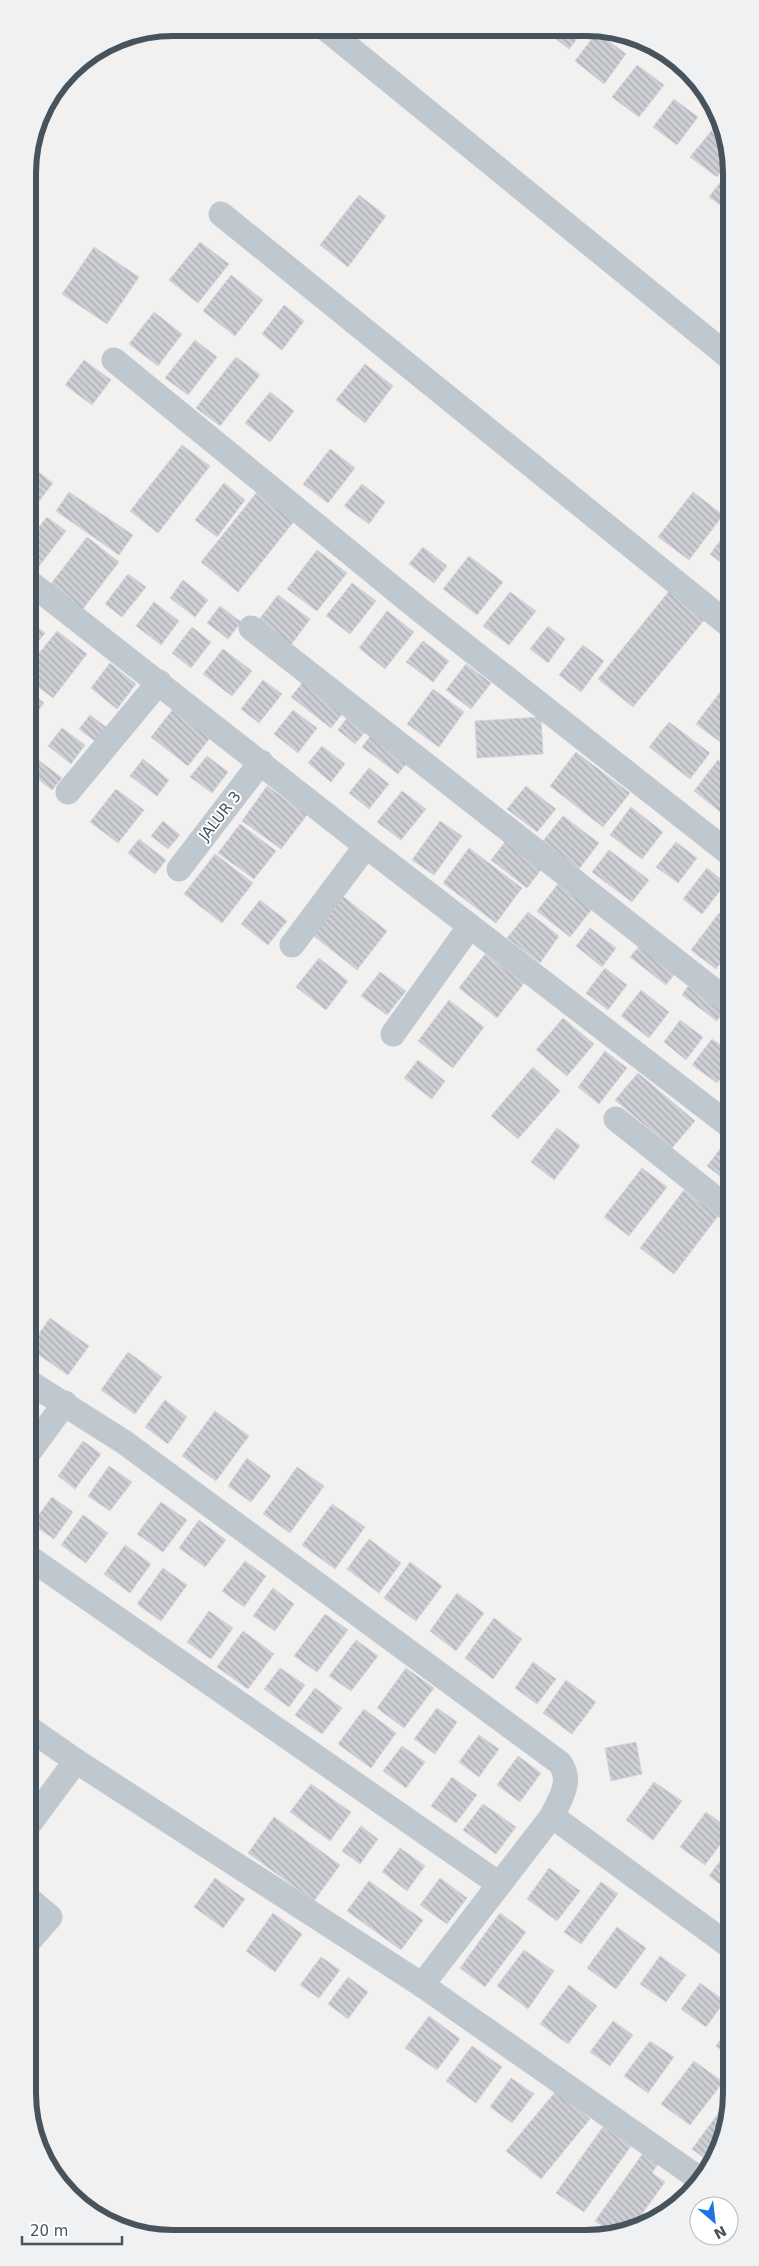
<svg xmlns="http://www.w3.org/2000/svg" width="759" height="2266" viewBox="0 0 759 2266" font-family="'DejaVu Sans',sans-serif">
<style>
.building{fill:url(#building-back-hatch);stroke:#d4d6db}
.lines{fill:none;stroke-linecap:round;stroke-linejoin:round}
.minor{stroke:#bec8ce;stroke-width:25}
.labels{text-anchor:middle;dominant-baseline:central;stroke-width:4;stroke-linejoin:round;paint-order:stroke}
.street-label{font-size:15px;fill:#48545d;stroke:#fff}
.rim{fill:none;stroke:#48545d;stroke-width:6}
</style>
<defs>
<pattern id="building-back-hatch" width="6" height="6" patternUnits="userSpaceOnUse" patternTransform="scale(1.25)"><rect width="6" height="6" fill="#cdcfd5"/><path d="M-1 5l2 2M0 0l6 6M5-1l2 2" fill="none" stroke="#a8abb0"/></pattern>
</defs>
<rect width="100%" height="100%" fill="#f3f0f0"/>
<!-- building -->
<g class="building">
<polygon points="544,30 584,30 569,49"/>
<polygon points="597,32 626,54 604,84 575,61"/>
<polygon points="637,65 664,85 639,117 612,97"/>
<polygon points="674,99 698,117 677,145 653,127"/>
<polygon points="713,129 725,139 729,145 729,161 717,177 690,157"/>
<polygon points="729,171 729,211 709,197"/>
<polygon points="359,195 386,216 348,267 320,245"/>
<polygon points="200,242 229,264 198,303 169,280"/>
<polygon points="94,247 139,277 107,324 62,294"/>
<polygon points="231,275 263,300 235,336 203,311"/>
<polygon points="284,305 304,321 282,350 262,334"/>
<polygon points="154,312 182,334 158,366 129,344"/>
<polygon points="195,340 217,357 188,395 165,378"/>
<polygon points="236,357 260,375 220,426 196,408"/>
<polygon points="84,360 111,380 92,405 65,385"/>
<polygon points="365,364 393,386 365,423 336,400"/>
<polygon points="270,392 294,411 270,442 245,423"/>
<polygon points="182,445 210,466 158,533 130,511"/>
<polygon points="330,449 355,468 328,503 303,484"/>
<polygon points="28,464 53,483 28,515"/>
<polygon points="224,483 245,500 217,537 195,520"/>
<polygon points="362,484 385,502 369,524 344,506"/>
<polygon points="258,491 295,520 238,592 201,562"/>
<polygon points="69,492 133,535 119,555 56,511"/>
<polygon points="693,492 723,515 689,560 658,537"/>
<polygon points="47,517 66,531 36,570 28,564 28,541"/>
<polygon points="729,529 729,569 710,554"/>
<polygon points="87,537 119,562 82,610 50,585"/>
<polygon points="423,547 447,566 434,583 409,564"/>
<polygon points="317,550 347,573 317,611 287,589"/>
<polygon points="469,556 503,582 477,615 443,589"/>
<polygon points="128,574 146,587 122,617 105,604"/>
<polygon points="183,580 208,600 195,617 170,598"/>
<polygon points="352,583 376,601 350,634 326,616"/>
<polygon points="670,590 705,619 633,707 598,679"/>
<polygon points="510,592 536,611 509,645 483,626"/>
<polygon points="278,595 310,619 291,645 258,621"/>
<polygon points="154,602 179,621 161,645 136,626"/>
<polygon points="220,606 241,622 228,639 207,623"/>
<polygon points="387,611 414,632 385,669 359,648"/>
<polygon points="28,620 45,633 28,654"/>
<polygon points="548,626 565,639 548,663 530,649"/>
<polygon points="192,627 211,642 191,668 172,653"/>
<polygon points="57,631 87,654 53,698 29,680 28,667"/>
<polygon points="423,641 449,661 433,682 406,662"/>
<polygon points="583,645 604,661 581,692 559,675"/>
<polygon points="223,649 252,671 232,696 203,674"/>
<polygon points="110,663 136,684 117,709 91,688"/>
<polygon points="466,664 491,683 471,709 446,690"/>
<polygon points="306,678 346,709 331,728 291,697"/>
<polygon points="263,680 282,694 259,723 241,709"/>
<polygon points="727,683 729,685 729,745 727,747 696,724"/>
<polygon points="433,689 464,712 439,747 407,724"/>
<polygon points="29,691 44,703 29,722"/>
<polygon points="173,709 210,738 188,766 151,737"/>
<polygon points="293,710 317,728 298,753 274,734"/>
<polygon points="350,714 368,728 355,744 338,730"/>
<polygon points="90,715 110,730 99,744 79,729"/>
<polygon points="541,717 543,754 477,758 475,721"/>
<polygon points="669,722 710,753 690,779 649,747"/>
<polygon points="62,728 85,745 71,764 48,746"/>
<polygon points="375,730 411,758 398,774 362,747"/>
<polygon points="322,746 345,764 331,782 308,763"/>
<polygon points="576,752 630,793 603,827 550,786"/>
<polygon points="207,756 228,772 212,793 190,777"/>
<polygon points="36,758 62,778 52,790 29,772 29,767"/>
<polygon points="143,759 169,780 157,796 130,776"/>
<polygon points="718,760 729,768 728,818 694,791"/>
<polygon points="369,768 389,784 369,809 349,793"/>
<polygon points="267,786 307,815 281,849 242,821"/>
<polygon points="526,786 556,809 537,832 507,809"/>
<polygon points="116,789 144,810 118,843 90,822"/>
<polygon points="402,791 426,809 401,840 377,822"/>
<polygon points="631,807 663,832 642,859 610,835"/>
<polygon points="563,816 599,843 579,869 543,841"/>
<polygon points="163,821 180,835 168,849 151,836"/>
<polygon points="440,821 462,836 434,875 412,860"/>
<polygon points="240,824 276,851 254,879 218,853"/>
<polygon points="508,838 544,866 527,888 491,860"/>
<polygon points="139,839 166,860 155,874 128,853"/>
<polygon points="676,842 697,858 678,883 656,867"/>
<polygon points="469,848 522,888 496,923 443,883"/>
<polygon points="609,850 649,880 632,902 592,872"/>
<polygon points="215,854 253,883 222,923 184,894"/>
<polygon points="707,868 726,883 702,914 683,899"/>
<polygon points="558,884 592,909 570,937 537,911"/>
<polygon points="340,894 387,931 357,970 310,933"/>
<polygon points="260,900 287,921 268,945 241,924"/>
<polygon points="528,912 559,936 540,963 507,938"/>
<polygon points="719,913 730,921 730,951 716,969 691,950"/>
<polygon points="590,928 616,948 602,967 576,946"/>
<polygon points="641,944 677,971 666,985 630,957"/>
<polygon points="485,954 524,983 497,1018 459,988"/>
<polygon points="319,958 348,981 326,1010 296,987"/>
<polygon points="605,968 627,985 608,1010 586,993"/>
<polygon points="380,972 406,991 387,1015 361,996"/>
<polygon points="691,982 725,1009 717,1021 682,995"/>
<polygon points="641,990 669,1012 649,1038 621,1016"/>
<polygon points="449,1000 484,1027 453,1068 418,1041"/>
<polygon points="563,1018 594,1044 567,1076 536,1050"/>
<polygon points="680,1020 703,1037 686,1060 664,1042"/>
<polygon points="712,1039 730,1052 730,1067 717,1083 692,1065"/>
<polygon points="605,1051 627,1068 599,1104 578,1087"/>
<polygon points="418,1060 445,1081 432,1099 404,1078"/>
<polygon points="533,1067 560,1091 518,1139 491,1116"/>
<polygon points="638,1073 695,1121 672,1148 615,1100"/>
<polygon points="557,1128 580,1146 554,1180 531,1162"/>
<polygon points="723,1145 730,1150 730,1184 707,1166"/>
<polygon points="642,1168 667,1187 629,1236 604,1217"/>
<polygon points="684,1190 718,1216 674,1274 640,1248"/>
<polygon points="29,1312 36,1317 29,1326"/>
<polygon points="50,1318 89,1346 68,1375 29,1348"/>
<polygon points="128,1352 162,1377 135,1414 101,1390"/>
<polygon points="29,1394 37,1399 29,1410"/>
<polygon points="165,1400 187,1417 168,1444 145,1427"/>
<polygon points="215,1411 249,1436 216,1481 182,1456"/>
<polygon points="83,1441 101,1454 75,1489 58,1476"/>
<polygon points="247,1458 271,1476 251,1502 228,1486"/>
<polygon points="109,1466 132,1482 110,1511 88,1496"/>
<polygon points="297,1467 324,1486 290,1533 263,1514"/>
<polygon points="52,1497 73,1512 54,1539 32,1524"/>
<polygon points="161,1502 187,1520 163,1552 137,1534"/>
<polygon points="332,1504 365,1527 335,1569 302,1545"/>
<polygon points="83,1515 108,1533 86,1563 61,1545"/>
<polygon points="199,1520 226,1540 205,1567 179,1548"/>
<polygon points="369,1539 401,1563 379,1593 347,1569"/>
<polygon points="125,1545 151,1564 130,1593 104,1574"/>
<polygon points="245,1561 266,1576 244,1607 222,1591"/>
<polygon points="410,1562 442,1586 416,1621 384,1598"/>
<polygon points="163,1568 187,1585 161,1621 137,1604"/>
<polygon points="273,1588 294,1604 275,1631 253,1616"/>
<polygon points="457,1593 484,1613 456,1651 430,1631"/>
<polygon points="209,1611 233,1628 211,1659 187,1642"/>
<polygon points="325,1614 348,1630 317,1672 294,1656"/>
<polygon points="494,1618 522,1639 493,1679 465,1658"/>
<polygon points="243,1631 274,1654 248,1689 217,1667"/>
<polygon points="356,1640 378,1656 351,1691 329,1676"/>
<polygon points="533,1662 556,1679 537,1704 515,1688"/>
<polygon points="280,1668 305,1685 289,1707 264,1689"/>
<polygon points="406,1668 434,1688 404,1728 377,1708"/>
<polygon points="566,1680 596,1702 572,1734 543,1713"/>
<polygon points="315,1688 342,1708 322,1734 295,1715"/>
<polygon points="437,1708 457,1722 435,1754 414,1739"/>
<polygon points="364,1709 396,1733 371,1768 338,1744"/>
<polygon points="479,1735 499,1749 479,1777 459,1762"/>
<polygon points="636,1742 642,1774 611,1781 605,1748"/>
<polygon points="402,1746 425,1762 406,1788 383,1771"/>
<polygon points="518,1756 541,1773 520,1802 497,1785"/>
<polygon points="452,1777 477,1795 456,1823 431,1806"/>
<polygon points="654,1782 682,1801 653,1840 626,1820"/>
<polygon points="311,1784 351,1812 330,1841 290,1812"/>
<polygon points="483,1804 516,1827 496,1854 463,1830"/>
<polygon points="706,1812 731,1830 705,1865 680,1847"/>
<polygon points="274,1817 340,1865 314,1901 248,1853"/>
<polygon points="361,1826 378,1839 360,1864 342,1851"/>
<polygon points="731,1846 731,1892 709,1876"/>
<polygon points="400,1848 425,1866 407,1891 382,1872"/>
<polygon points="549,1868 580,1891 557,1921 527,1899"/>
<polygon points="215,1878 245,1899 223,1928 194,1907"/>
<polygon points="440,1878 467,1898 447,1924 420,1905"/>
<polygon points="369,1881 423,1920 401,1950 347,1911"/>
<polygon points="601,1882 618,1894 581,1944 564,1932"/>
<polygon points="273,1913 302,1934 275,1972 246,1951"/>
<polygon points="500,1913 526,1932 485,1987 460,1968"/>
<polygon points="617,1927 646,1948 616,1989 587,1968"/>
<polygon points="524,1950 554,1971 528,2009 497,1986"/>
<polygon points="660,1956 686,1975 666,2002 640,1984"/>
<polygon points="321,1957 340,1970 319,1998 300,1985"/>
<polygon points="348,1977 368,1992 348,2019 328,2004"/>
<polygon points="700,1983 725,2001 706,2027 681,2009"/>
<polygon points="569,1985 597,2006 568,2044 540,2024"/>
<polygon points="429,2016 460,2039 437,2070 405,2048"/>
<polygon points="613,2021 633,2035 610,2066 590,2052"/>
<polygon points="731,2025 731,2058 716,2046"/>
<polygon points="650,2041 674,2057 648,2093 624,2076"/>
<polygon points="472,2046 502,2067 476,2103 446,2081"/>
<polygon points="694,2061 723,2082 690,2125 661,2104"/>
<polygon points="511,2078 534,2094 512,2123 490,2107"/>
<polygon points="556,2091 590,2119 541,2179 506,2151"/>
<polygon points="731,2096 720,2148 711,2163 692,2149"/>
<polygon points="603,2127 631,2146 584,2212 556,2193"/>
<polygon points="646,2149 661,2159 652,2173 665,2182 631,2229 615,2235 595,2221"/>
<polygon points="680,2190 687,2195 662,2216"/>
</g>
<g class="lines">
<!-- minor -->
<g class="minor">
<polyline points="325,28 729,357"/>
<polyline points="221,214 729,625"/>
<polyline points="114,360 420,610 730,854"/>
<polyline points="28,581 366,846 730,1126"/>
<polyline points="251,628 730,1003"/>
<polyline points="68,792 159,682"/>
<polyline points="179,869 261,762"/>
<polyline points="292,945 366,846"/>
<polyline points="393,1034 470,926"/>
<polyline points="616,1119 730,1210"/>
<path d="M29,1382L124,1442L560,1763C573,1781 560,1799 552,1816L422,1985"/>
<polyline points="30,1451 65,1403"/>
<polyline points="30,1558 499,1884"/>
<polyline points="30,1729 76,1761 422,1985 701,2180"/>
<polyline points="552,1816 731,1947"/>
<polyline points="30,1823 76,1761"/>
<polyline points="30,1900 50,1917 30,1940"/>
</g>
</g>
<g class="labels">
<!-- street labels -->
<g class="street-label">
<text transform="translate(220 816) rotate(-52)">JALUR 3</text>
</g>
</g>
<!-- crop -->
<path d="M0 0H759V2266H0ZM173 36H586A137 137 0 0 1 723 173V2093A137 137 0 0 1 586 2230H173A137 137 0 0 1 36 2093V173A137 137 0 0 1 173 36Z" fill="#f0f1f2" fill-rule="evenodd"/>
<path class="rim" d="M173 36H586A137 137 0 0 1 723 173V2093A137 137 0 0 1 586 2230H173A137 137 0 0 1 36 2093V173A137 137 0 0 1 173 36Z"/>
<!-- north arrow -->
<g transform="translate(714 2221) rotate(152)"><circle r="24" fill="#ffffff" stroke="#b6bbbe"/>
<path d="M0-4L9 19L0 12L-9 19Z" fill="#1e75df"/>
<text y="-8" font-size="14" font-weight="bold" text-anchor="middle" fill="#48545d">N</text>
</g>
<!-- scale -->
<path d="M22 2236v8h100v-8" fill="none" stroke="#48545d" stroke-width="2.5"/>
<text x="30" y="2236" font-size="15" fill="#48545d" stroke="#ffffff" stroke-width="4" paint-order="stroke">20 m</text>
</svg>
